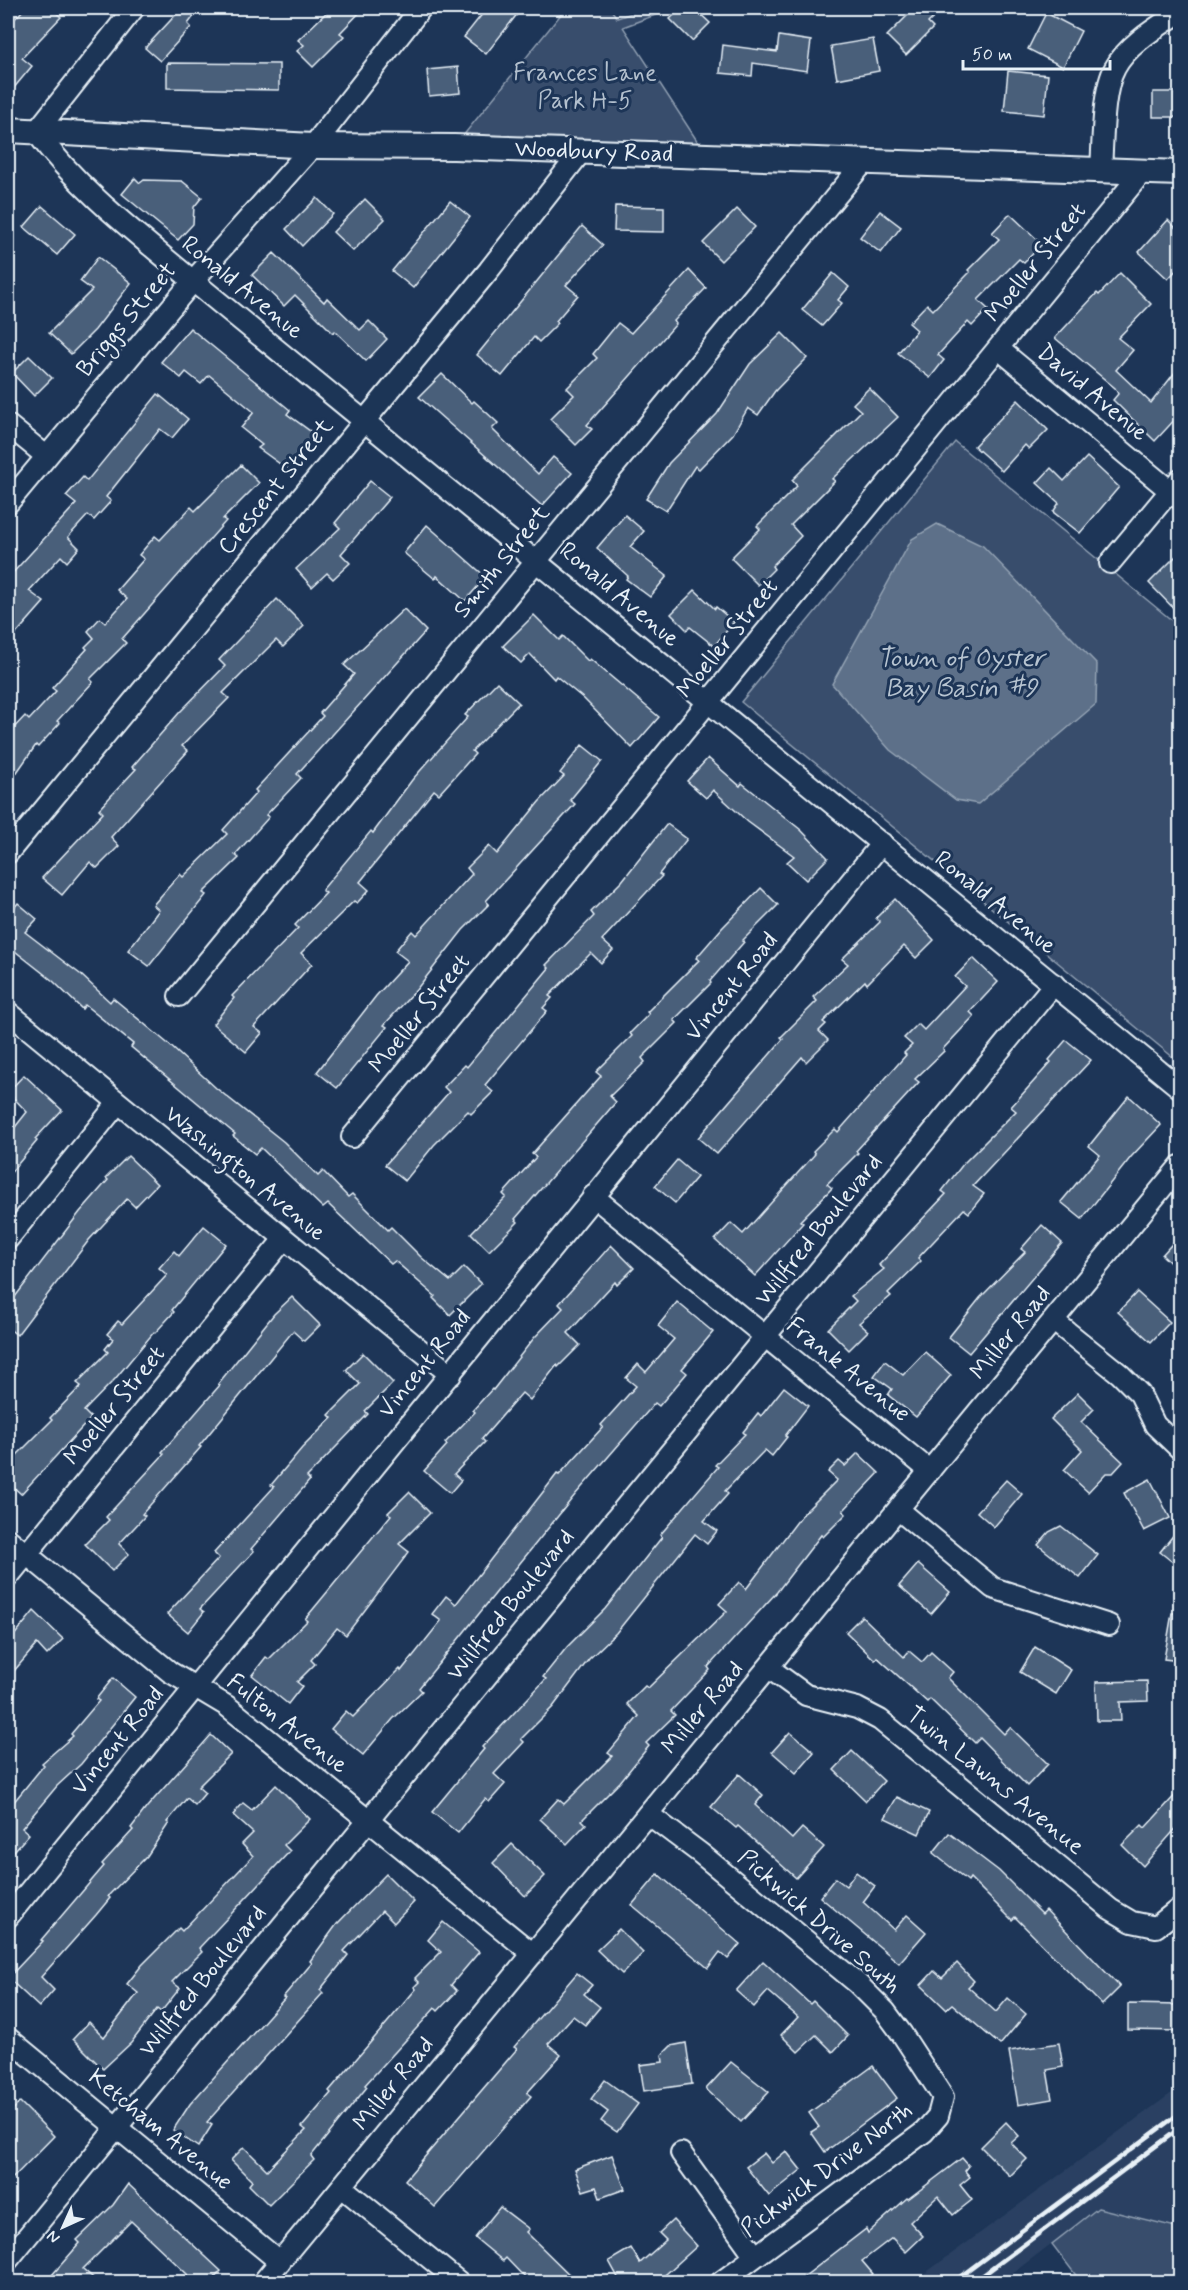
<svg xmlns="http://www.w3.org/2000/svg" width="1188" height="2290" viewBox="0 0 1188 2290" font-family="Mynerve,sans-serif">
<style>
.built{fill:#2a4162}
.green{fill:#374d6c;stroke:#909fb2;stroke-width:1.5}
.water{fill:#5d7089;stroke:#95a4b5;stroke-width:1.5}
.building{fill:#495e7a;stroke:#e8f1f8;stroke-width:1.5}
.lines{fill:none;stroke-linecap:round;stroke-linejoin:round}
.minor-casing{stroke:#e8f1f8;stroke-width:24}
.major-casing{stroke:#e8f1f8;stroke-width:28}
.minor{stroke:#1d3557;stroke-width:20}
.major{stroke:#1d3557;stroke-width:24}
.rail{stroke:#e8f1f8;stroke-width:4.5}
.labels{text-anchor:middle;dominant-baseline:central;stroke-width:6;stroke-linejoin:round;paint-order:stroke}
.park-label{font-size:24px;fill:#b3c0ce;stroke:#1d3557}
.street-label{font-size:24px;fill:#e8f1f8;stroke:#1d3557}
.water-label{font-size:26px;font-style:italic;fill:#b7c4d1;stroke:#1d3557}
</style>
<rect width="100%" height="100%" fill="#1d3557"/>
<filter id="ink" filterUnits="userSpaceOnUse"><feTurbulence type="fractalNoise" baseFrequency=".0167" numOctaves="2"/><feDisplacementMap in="SourceGraphic" scale="12" xChannelSelector="R" yChannelSelector="G"/><feConvolveMatrix kernelMatrix="1 2 1 2 8 2 1 2 1" color-interpolation-filters="sRGB"/></filter>
<g filter="url(#ink)">
<!-- built -->
<polygon class="built" points="1180,2087 1180,2228 1098,2208 1001,2282 913,2282"/>
<!-- green -->
<g class="green">
<polygon points="566,8 610,8 617,18 647,8 674,8 623,27 707,156 454,147"/>
<polygon points="955,442 1180,627 1180,1063 741,702"/>
<polygon points="1098,2208 1180,2228 1180,2282 1081,2282 1052,2244"/>
</g>
<!-- water -->
<polygon class="water" points="937,524 983,546 1097,664 1096,704 978,804 956,800 890,750 832,684 912,539"/>
<!-- building -->
<g class="building">
<polygon points="25,8 51,8 61,17 22,58 32,66 8,95 8,26"/>
<polygon points="182,8 200,8 188,24 191,27 160,61 145,48"/>
<polygon points="331,8 364,8 340,33 344,36 313,67 297,51 304,45 298,40"/>
<polygon points="487,8 522,8 486,54 464,37"/>
<polygon points="681,8 694,8 710,23 692,41 670,19"/>
<polygon points="915,8 944,8 928,23 933,28 906,55 887,36"/>
<polygon points="1046,13 1081,31 1063,67 1028,49"/>
<polygon points="779,36 811,41 807,71 753,63 752,76 720,73 723,45 777,52"/>
<polygon points="873,39 879,71 837,79 831,46"/>
<polygon points="167,63 279,64 279,90 167,88"/>
<polygon points="458,67 460,93 429,96 427,70"/>
<polygon points="1008,71 1048,75 1044,115 1004,111"/>
<rect x="1153" y="92" width="27" height="25"/>
<polygon points="135,178 140,183 144,180 182,181 202,197 194,207 193,224 178,240 122,194"/>
<polygon points="317,198 333,214 302,246 286,229"/>
<polygon points="365,199 385,219 353,251 333,232"/>
<polygon points="450,201 470,217 413,288 392,271"/>
<polygon points="42,206 75,234 57,255 24,227"/>
<polygon points="615,206 664,207 664,232 614,231"/>
<polygon points="737,209 755,227 721,261 703,243"/>
<polygon points="880,211 901,227 881,253 860,237"/>
<polygon points="1010,214 1042,244 1024,263 1019,259 978,300 988,309 972,326 968,322 938,355 944,360 930,378 898,353 917,330 909,323 927,304 933,310 970,272 968,270 999,239 992,233"/>
<polygon points="1168,220 1180,232 1180,266 1168,279 1139,252"/>
<polygon points="582,226 603,245 566,285 578,295 556,321 558,323 539,342 534,337 502,376 477,355"/>
<polygon points="274,253 324,302 327,298 360,330 369,321 387,339 366,361 335,331 333,333 295,295 284,306 252,275"/>
<polygon points="98,257 131,283 95,330 71,354 49,333 92,290 80,281"/>
<polygon points="689,270 706,288 674,321 676,324 587,425 592,429 576,445 550,419 574,395 567,388 597,358 593,354 618,323 631,333"/>
<polygon points="833,273 849,287 838,300 842,303 822,326 802,310"/>
<polygon points="1120,273 1151,304 1118,338 1133,350 1116,370 1151,403 1180,366 1180,414 1155,441 1113,400 1118,394 1115,388 1055,338 1097,293 1099,295"/>
<polygon points="190,328 290,410 287,414 314,434 287,469 258,448 262,445 241,428 254,412 209,375 201,384 186,372 181,378 161,362"/>
<polygon points="782,333 807,358 775,391 758,415 748,408 733,434 699,469 695,466 666,511 646,499 669,463 717,414 750,364"/>
<polygon points="29,356 52,378 34,396 12,373"/>
<polygon points="442,374 472,403 474,401 498,423 492,429 538,474 553,457 572,473 542,506 419,397"/>
<polygon points="869,388 898,417 832,479 835,481 791,525 801,536 772,566 774,569 758,585 731,558 760,529 757,526 797,486 792,480 861,411 853,404"/>
<polygon points="158,394 188,419 172,438 160,429 106,497 111,501 94,520 88,515 68,537 79,548 67,562 61,556 29,591 44,602 8,643 8,578 76,504 66,496 83,477 87,481"/>
<polygon points="1018,400 1048,430 1029,449 1025,445 1002,471 974,446"/>
<polygon points="1087,457 1119,487 1080,533 1053,512 1059,503 1037,483 1051,468 1064,481"/>
<polygon points="241,465 259,483 223,519 226,521 122,639 126,643 90,679 93,682 57,721 60,723 38,747 36,745 8,785 8,734 25,716 29,720 56,691 52,688 87,649 85,647 94,638 88,631 100,618 105,623 127,599 117,590 144,559 139,555 155,536 160,540 191,507 195,511"/>
<polygon points="370,481 390,497 341,554 350,563 333,579 327,573 312,587 296,569 340,528 335,523"/>
<polygon points="625,515 644,531 630,547 667,576 650,597 626,579 628,576 597,548"/>
<polygon points="427,525 486,577 465,601 437,576 435,579 404,553"/>
<polygon points="1180,552 1180,615 1149,583"/>
<polygon points="695,590 715,609 716,607 734,622 714,646 690,627 687,630 671,614"/>
<polygon points="277,599 304,626 283,647 276,640 223,693 229,698 182,746 188,751 111,837 119,846 97,868 90,862 62,895 42,878 103,813 99,809 136,769 132,767 179,713 225,666 219,660"/>
<polygon points="404,609 426,631 297,774 301,778 266,815 269,817 235,855 239,858 203,893 206,895 149,966 128,950 159,910 153,905 180,874 183,877 227,834 223,830 257,792 255,790 323,716 320,713 354,674 344,665"/>
<polygon points="534,615 559,640 563,636 588,661 590,659 659,717 632,748 584,699 556,676 554,679 530,654 521,663 503,646"/>
<polygon points="497,682 519,703 472,751 475,754 439,794 434,790 360,882 369,890 357,903 354,901 301,953 312,964 254,1027 262,1033 246,1052 213,1024 234,998 232,996 298,928 295,925 326,893 322,890 371,831 373,833 412,780 468,717 465,715"/>
<polygon points="582,745 602,761 570,800 575,804 486,901 489,904 463,930 416,990 384,1025 387,1027 337,1088 317,1072 376,996 408,961 395,951 412,931 416,935 472,874 467,868 489,846 497,854 539,802 564,776 560,773"/>
<polygon points="708,758 740,786 742,783 801,830 828,858 806,880 787,862 794,856 748,822 713,790 706,798 687,781"/>
<polygon points="667,824 687,839 659,874 662,876 602,940 613,950 601,963 591,953 549,996 552,998 543,1008 547,1011 485,1085 493,1092 471,1114 468,1111 434,1145 405,1181 385,1165 449,1092 444,1087 465,1065 467,1067 549,968 546,965 594,916 591,912 622,881"/>
<polygon points="761,888 778,905 742,941 744,942 710,981 711,983 674,1020 677,1023 642,1058 645,1062 610,1096 616,1102 515,1219 518,1222 489,1251 471,1233 506,1197 503,1194 536,1157 532,1154 601,1076 596,1072 632,1036 630,1033 649,1014 647,1012 699,960 696,958 722,928"/>
<polygon points="895,899 934,940 916,958 904,946 867,984 865,981 823,1022 826,1024 819,1031 828,1040 806,1062 802,1057 717,1154 698,1138 783,1039 781,1037 817,1001 813,997 848,964 842,959 880,922 876,918"/>
<polygon points="18,903 37,919 25,932 80,974 110,1002 113,998 166,1042 216,1088 284,1142 318,1176 323,1171 348,1197 352,1194 388,1230 391,1227 422,1258 450,1281 464,1267 481,1284 450,1315 433,1298 435,1296 395,1261 391,1264 328,1204 323,1208 261,1148 255,1154 233,1136 235,1134 131,1047 133,1044 85,1005 82,1009 53,981 11,948 8,951 8,915"/>
<polygon points="973,958 998,982 970,1012 974,1016 943,1049 944,1051 915,1079 919,1082 856,1151 858,1153 827,1184 832,1188 800,1221 803,1223 755,1276 715,1240 731,1223 743,1234 815,1154 813,1151 835,1129 838,1132 906,1055 904,1053 912,1045 904,1038 918,1024 924,1030 965,986 955,977"/>
<polygon points="1066,1040 1091,1060 973,1186 984,1194 969,1213 964,1209 918,1258 921,1261 888,1293 891,1296 859,1323 868,1331 849,1350 828,1329 856,1301 851,1296 884,1269 879,1265 946,1194 942,1191 964,1163 1016,1111 1011,1107 1051,1062 1049,1060"/>
<polygon points="24,1075 62,1110 35,1139 37,1141 8,1176 8,1136 27,1112 8,1092"/>
<polygon points="1129,1096 1161,1125 1131,1157 1082,1219 1061,1202 1100,1155 1089,1146"/>
<polygon points="128,1156 157,1184 135,1207 127,1199 89,1240 17,1335 8,1328 8,1306 80,1212 108,1180 106,1178"/>
<polygon points="677,1160 697,1177 675,1203 655,1186"/>
<polygon points="1042,1225 1062,1243 969,1353 949,1337 980,1298 1025,1252 1021,1249"/>
<polygon points="204,1226 226,1244 172,1310 174,1312 155,1333 154,1332 115,1379 84,1411 91,1418 21,1494 8,1482 8,1450 15,1457 52,1420 50,1418 81,1386 77,1383 108,1352 105,1349 113,1339 107,1334 118,1321 122,1324 167,1275 159,1268 174,1251 179,1256"/>
<polygon points="1180,1235 1180,1272 1162,1255"/>
<polygon points="611,1245 634,1268 617,1285 615,1282 568,1333 580,1345 558,1367 557,1365 530,1400 522,1393 482,1439 485,1442 454,1474 461,1480 450,1493 424,1471 447,1445 445,1443 475,1412 473,1410 492,1389 493,1390 534,1338 563,1308 559,1304"/>
<polygon points="1137,1292 1170,1322 1151,1342 1118,1312"/>
<polygon points="292,1297 320,1325 304,1341 293,1331 199,1446 201,1447 142,1514 145,1516 119,1544 129,1554 112,1571 85,1544 109,1520 106,1517 164,1454 162,1452 220,1385 218,1384 274,1314"/>
<polygon points="677,1302 713,1332 682,1369 687,1373 659,1406 655,1403 575,1495 419,1688 422,1691 393,1719 363,1755 331,1729 346,1711 353,1717 400,1669 401,1671 441,1621 432,1614 446,1596 456,1604 557,1474 559,1475 603,1427 601,1425 636,1386 626,1378 638,1364 646,1372 674,1339 658,1326"/>
<polygon points="925,1352 951,1375 916,1417 888,1395 892,1389 874,1376 885,1361 903,1375"/>
<polygon points="363,1353 393,1383 365,1411 368,1414 307,1477 310,1480 251,1549 254,1551 200,1609 204,1612 188,1632 167,1614 219,1558 214,1553 274,1487 271,1485 302,1448 332,1418 329,1415 360,1384 346,1370"/>
<polygon points="784,1387 808,1406 785,1436 787,1437 772,1456 765,1450 725,1491 728,1494 704,1521 717,1531 707,1544 695,1534 616,1633 589,1659 553,1707 521,1739 524,1742 494,1774 505,1784 489,1802 485,1799 458,1833 432,1812 484,1749 482,1747 546,1679 543,1677 567,1647 605,1609 662,1537 660,1535 718,1467 715,1465 745,1434 743,1432 758,1413 761,1416"/>
<polygon points="1078,1393 1094,1409 1081,1422 1123,1462 1113,1473 1106,1473 1088,1492 1064,1470 1082,1450 1051,1419"/>
<polygon points="858,1453 879,1473 843,1511 846,1514 823,1537 821,1535 777,1592 708,1667 710,1670 671,1711 675,1715 646,1743 649,1746 620,1782 582,1820 586,1824 567,1844 540,1819 558,1799 564,1804 612,1756 608,1753 639,1716 627,1704 645,1686 648,1688 727,1611 719,1604 739,1582 746,1589 802,1515 837,1480 828,1472 839,1461 845,1466"/>
<polygon points="1150,1479 1170,1518 1144,1531 1124,1493"/>
<polygon points="1006,1480 1022,1494 994,1527 977,1512"/>
<polygon points="409,1492 430,1513 399,1544 409,1552 346,1635 337,1628 311,1660 315,1664 297,1682 302,1686 288,1704 252,1675 266,1657 269,1659 307,1621 305,1619 391,1515 388,1513"/>
<polygon points="1061,1526 1098,1555 1080,1578 1038,1545 1049,1532"/>
<polygon points="1180,1527 1180,1568 1160,1552"/>
<polygon points="918,1564 950,1592 931,1614 899,1586"/>
<polygon points="34,1611 63,1639 47,1655 37,1644 8,1678 8,1643"/>
<polygon points="1172,1613 1180,1613 1180,1661 1164,1659"/>
<polygon points="862,1616 904,1657 909,1651 922,1662 931,1652 953,1672 948,1678 1004,1734 1010,1727 1048,1764 1027,1786 980,1738 975,1743 930,1699 927,1702 877,1657 875,1660 846,1632"/>
<polygon points="1035,1647 1071,1670 1056,1694 1020,1672"/>
<polygon points="113,1678 135,1697 81,1764 57,1786 22,1828 29,1834 8,1858 8,1809 44,1765 42,1763 73,1736 71,1734 99,1701 96,1699"/>
<polygon points="1147,1681 1148,1701 1120,1702 1121,1721 1097,1721 1096,1682"/>
<polygon points="790,1732 814,1752 796,1773 772,1752"/>
<polygon points="211,1735 231,1754 198,1787 205,1793 195,1805 187,1798 167,1822 169,1823 147,1856 108,1896 110,1898 96,1915 41,1977 54,1990 39,2007 8,1978 43,1941 41,1940 104,1866 102,1864 133,1830 131,1828 147,1807"/>
<polygon points="852,1751 884,1781 866,1801 834,1770"/>
<polygon points="739,1774 763,1795 755,1805 792,1839 802,1828 824,1847 796,1878 738,1826 736,1828 711,1807"/>
<polygon points="276,1785 310,1819 284,1845 290,1851 199,1948 202,1952 172,1982 180,1988 161,2012 157,2009 131,2043 103,2069 73,2039 89,2022 104,2037 138,1993 127,1984 142,1965 179,1928 182,1931 253,1856 242,1844 253,1833 233,1815 243,1803 252,1810"/>
<polygon points="1180,1790 1180,1824 1143,1866 1122,1845 1142,1825 1145,1828"/>
<polygon points="897,1797 929,1812 919,1834 885,1818"/>
<polygon points="949,1833 999,1871 1042,1914 1046,1910 1120,1987 1102,2005 1015,1917 1012,1920 970,1878 968,1881 933,1853"/>
<polygon points="512,1844 545,1876 525,1896 493,1863"/>
<polygon points="856,1872 875,1886 863,1902 894,1930 907,1915 926,1932 899,1963 820,1897 835,1878 846,1886"/>
<polygon points="386,1874 414,1902 394,1923 382,1911 344,1951 348,1955 320,1990 323,1993 207,2122 212,2125 198,2147 173,2130 190,2104 285,1998 283,1997 312,1963 310,1961 337,1924"/>
<polygon points="658,1874 740,1944 728,1959 720,1952 708,1968 632,1905"/>
<polygon points="443,1922 479,1952 451,1985 457,1991 438,2011 435,2008 365,2085 367,2087 311,2156 314,2160 269,2205 249,2185 252,2181 231,2160 244,2147 267,2170 306,2130 302,2127 331,2093 329,2091 416,1989 414,1987 419,1982 415,1978 441,1952 428,1940"/>
<polygon points="619,1929 643,1953 622,1974 597,1950"/>
<polygon points="763,1961 810,2004 813,2001 848,2036 833,2052 816,2035 798,2052 781,2035 798,2017 768,1991 754,2007 736,1991"/>
<polygon points="957,1963 974,1981 968,1987 996,2012 1008,1998 1026,2014 1000,2045 952,2004 946,2009 921,1985 934,1971 942,1978"/>
<polygon points="577,1973 592,1985 584,1994 600,2007 585,2025 573,2016 548,2044 561,2055 527,2093 531,2096 435,2207 405,2180 517,2049 514,2047"/>
<polygon points="1128,2004 1180,2005 1180,2031 1128,2030"/>
<polygon points="686,2043 692,2084 644,2091 640,2065 663,2062 662,2055 671,2046"/>
<polygon points="1059,2043 1063,2067 1047,2070 1052,2099 1018,2105 1009,2051"/>
<polygon points="731,2062 769,2092 741,2122 706,2089"/>
<polygon points="873,2066 897,2098 825,2152 811,2132 819,2127 809,2113"/>
<polygon points="605,2080 638,2104 617,2132 601,2121 608,2112 591,2099"/>
<polygon points="20,2102 54,2136 8,2183 8,2115"/>
<polygon points="1006,2122 1019,2136 1011,2143 1027,2159 1010,2176 981,2147"/>
<polygon points="786,2151 801,2170 769,2196 746,2167 764,2153 772,2163"/>
<polygon points="612,2155 625,2189 600,2198 596,2187 583,2191 575,2169"/>
<polygon points="962,2158 969,2166 965,2171 970,2177 960,2185 972,2200 953,2215 938,2196 910,2222 923,2236 906,2252 892,2238 862,2261 873,2274 862,2283 796,2283 866,2229 868,2233 907,2198 908,2199"/>
<polygon points="128,2184 221,2271 210,2283 180,2283 188,2275 131,2221 83,2269 99,2283 45,2283 80,2243 77,2240 113,2205"/>
<polygon points="500,2207 529,2229 526,2232 578,2283 530,2283 506,2258 503,2261 475,2238"/>
<polygon points="673,2220 697,2246 656,2283 621,2283 609,2261 631,2248 640,2263 666,2240 659,2233"/>
</g>
<g class="lines">
<!-- minor casing -->
<g class="minor-casing">
<g id="minor">
<path d="M134,8L36,132C80,191 137,234 193,281L1180,1088"/>
<path d="M1101,169C1103,143 1102,91 1115,68C1126,47 1151,31 1171,18"/>
<polyline points="999,349 1180,499"/>
<polyline points="8,425 46,456"/>
<polyline points="8,503 193,281 313,146 421,8"/>
<polyline points="1110,563 1180,479"/>
<polyline points="8,853 489,270 581,152"/>
<polyline points="179,996 865,161"/>
<polyline points="8,1012 451,1375"/>
<polyline points="352,1137 1143,171"/>
<polyline points="593,1196 930,1471"/>
<polyline points="8,1239 118,1103"/>
<polyline points="1054,1321 1120,1374 1140,1394 1155,1425 1180,1449"/>
<polyline points="899,1510 993,1588 1109,1625"/>
<polyline points="8,1539 170,1672 227,1706 533,1954"/>
<polyline points="8,1577 284,1239"/>
<polyline points="769,1668 806,1695 857,1708 880,1720 1110,1909 1132,1922 1156,1927 1180,1908"/>
<polyline points="648,1814 700,1853 857,1983 885,2011 902,2034 943,2097 938,2116 924,2132 721,2282"/>
<polyline points="8,1917 882,843"/>
<polyline points="8,2038 280,2262"/>
<polyline points="681,2153 755,2256"/>
<polyline points="343,2188 459,2282"/>
<polyline points="8,2260 1054,984"/>
<polyline points="263,2282 1180,1166"/>
</g>
</g>
<!-- major casing -->
<g class="major-casing">
<polyline id="major" points="8,130 313,146 454,147 1180,173"/>
</g>
<!-- minor -->
<use href="#minor" class="minor"/>
<!-- major -->
<use href="#major" class="major"/>
<!-- rail -->
<g class="rail">
<polyline points="953,2282 1180,2113"/>
<polyline points="974,2282 1180,2128"/>
</g>
</g>
</g>
<g class="labels">
<!-- park labels -->
<g class="park-label">
<text x="585" y="73">Frances Lane<tspan x="585" dy="28">Park H-5</tspan></text>
</g>
<!-- street labels -->
<g class="street-label">
<text transform="translate(594 152) rotate(2)">Woodbury Road</text>
<text transform="translate(1036 263) rotate(-51)">Moeller Street</text>
<text transform="translate(242 288) rotate(39)">Ronald Avenue</text>
<text transform="translate(127 320) rotate(-50)">Briggs Street</text>
<text transform="translate(1092 393) rotate(40)">David Avenue</text>
<text transform="translate(276 487) rotate(-51)">Crescent Street</text>
<text transform="translate(502 562) rotate(-51)">Smith Street</text>
<text transform="translate(619 595) rotate(40)">Ronald Avenue</text>
<text transform="translate(728 639) rotate(-51)">Moeller Street</text>
<text transform="translate(995 903) rotate(39)">Ronald Avenue</text>
<text transform="translate(732 987) rotate(-51)">Vincent Road</text>
<text transform="translate(420 1014) rotate(-51)">Moeller Street</text>
<text transform="translate(245 1174) rotate(39)">Washington Avenue</text>
<text transform="translate(819 1230) rotate(-51)">Willfred Boulevard</text>
<text transform="translate(1011 1333) rotate(-51)">Miller Road</text>
<text transform="translate(425 1364) rotate(-51)">Vincent Road</text>
<text transform="translate(848 1370) rotate(39)">Frank Avenue</text>
<text transform="translate(115 1406) rotate(-51)">Moeller Street</text>
<text transform="translate(511 1605) rotate(-51)">Willfred Boulevard</text>
<text transform="translate(703 1708) rotate(-50)">Miller Road</text>
<text transform="translate(287 1724) rotate(38)">Fulton Avenue</text>
<text transform="translate(118 1741) rotate(-51)">Vincent Road</text>
<text transform="translate(995 1781) rotate(39)">Twin Lawns Avenue</text>
<text transform="translate(819 1922) rotate(41)">Pickwick Drive South</text>
<text transform="translate(203 1981) rotate(-51)">Willfred Boulevard</text>
<text transform="translate(394 2084) rotate(-51)">Miller Road</text>
<text transform="translate(160 2130) rotate(39)">Ketcham Avenue</text>
<text transform="translate(827 2170) rotate(-37)">Pickwick Drive North</text>
</g>
<!-- water labels -->
<g class="water-label">
<text x="961" y="659">Town of Oyster<tspan x="961" dy="30">Bay Basin #9</tspan></text>
</g>
</g>
<!-- margin -->
<rect width="1188" height="2290" fill="none" stroke="#1d3557" stroke-width="30"/>
<rect x="15" y="15" width="1158" height="2260" fill="none" stroke="#e8f1f8" stroke-width="2" filter="url(#ink)"/>
<!-- north arrow -->
<g transform="translate(63 2227) rotate(225)" stroke="#1d3557" stroke-width="4.5" paint-order="stroke">
<path d="M0-4.5L10 22L0 15L-10 22Z" fill="#e8f1f8"/>
<text y="-9" font-size="16" font-weight="bold" text-anchor="middle" fill="#e8f1f8">N</text>
</g>
<!-- scale -->
<path d="M963 60v9h147v-9" fill="none" stroke="#e8f1f8" stroke-width="3"/>
<text x="972" y="60" font-size="18" fill="#e8f1f8" stroke="#1d3557" stroke-width="4.5" paint-order="stroke">50 m</text>
</svg>
